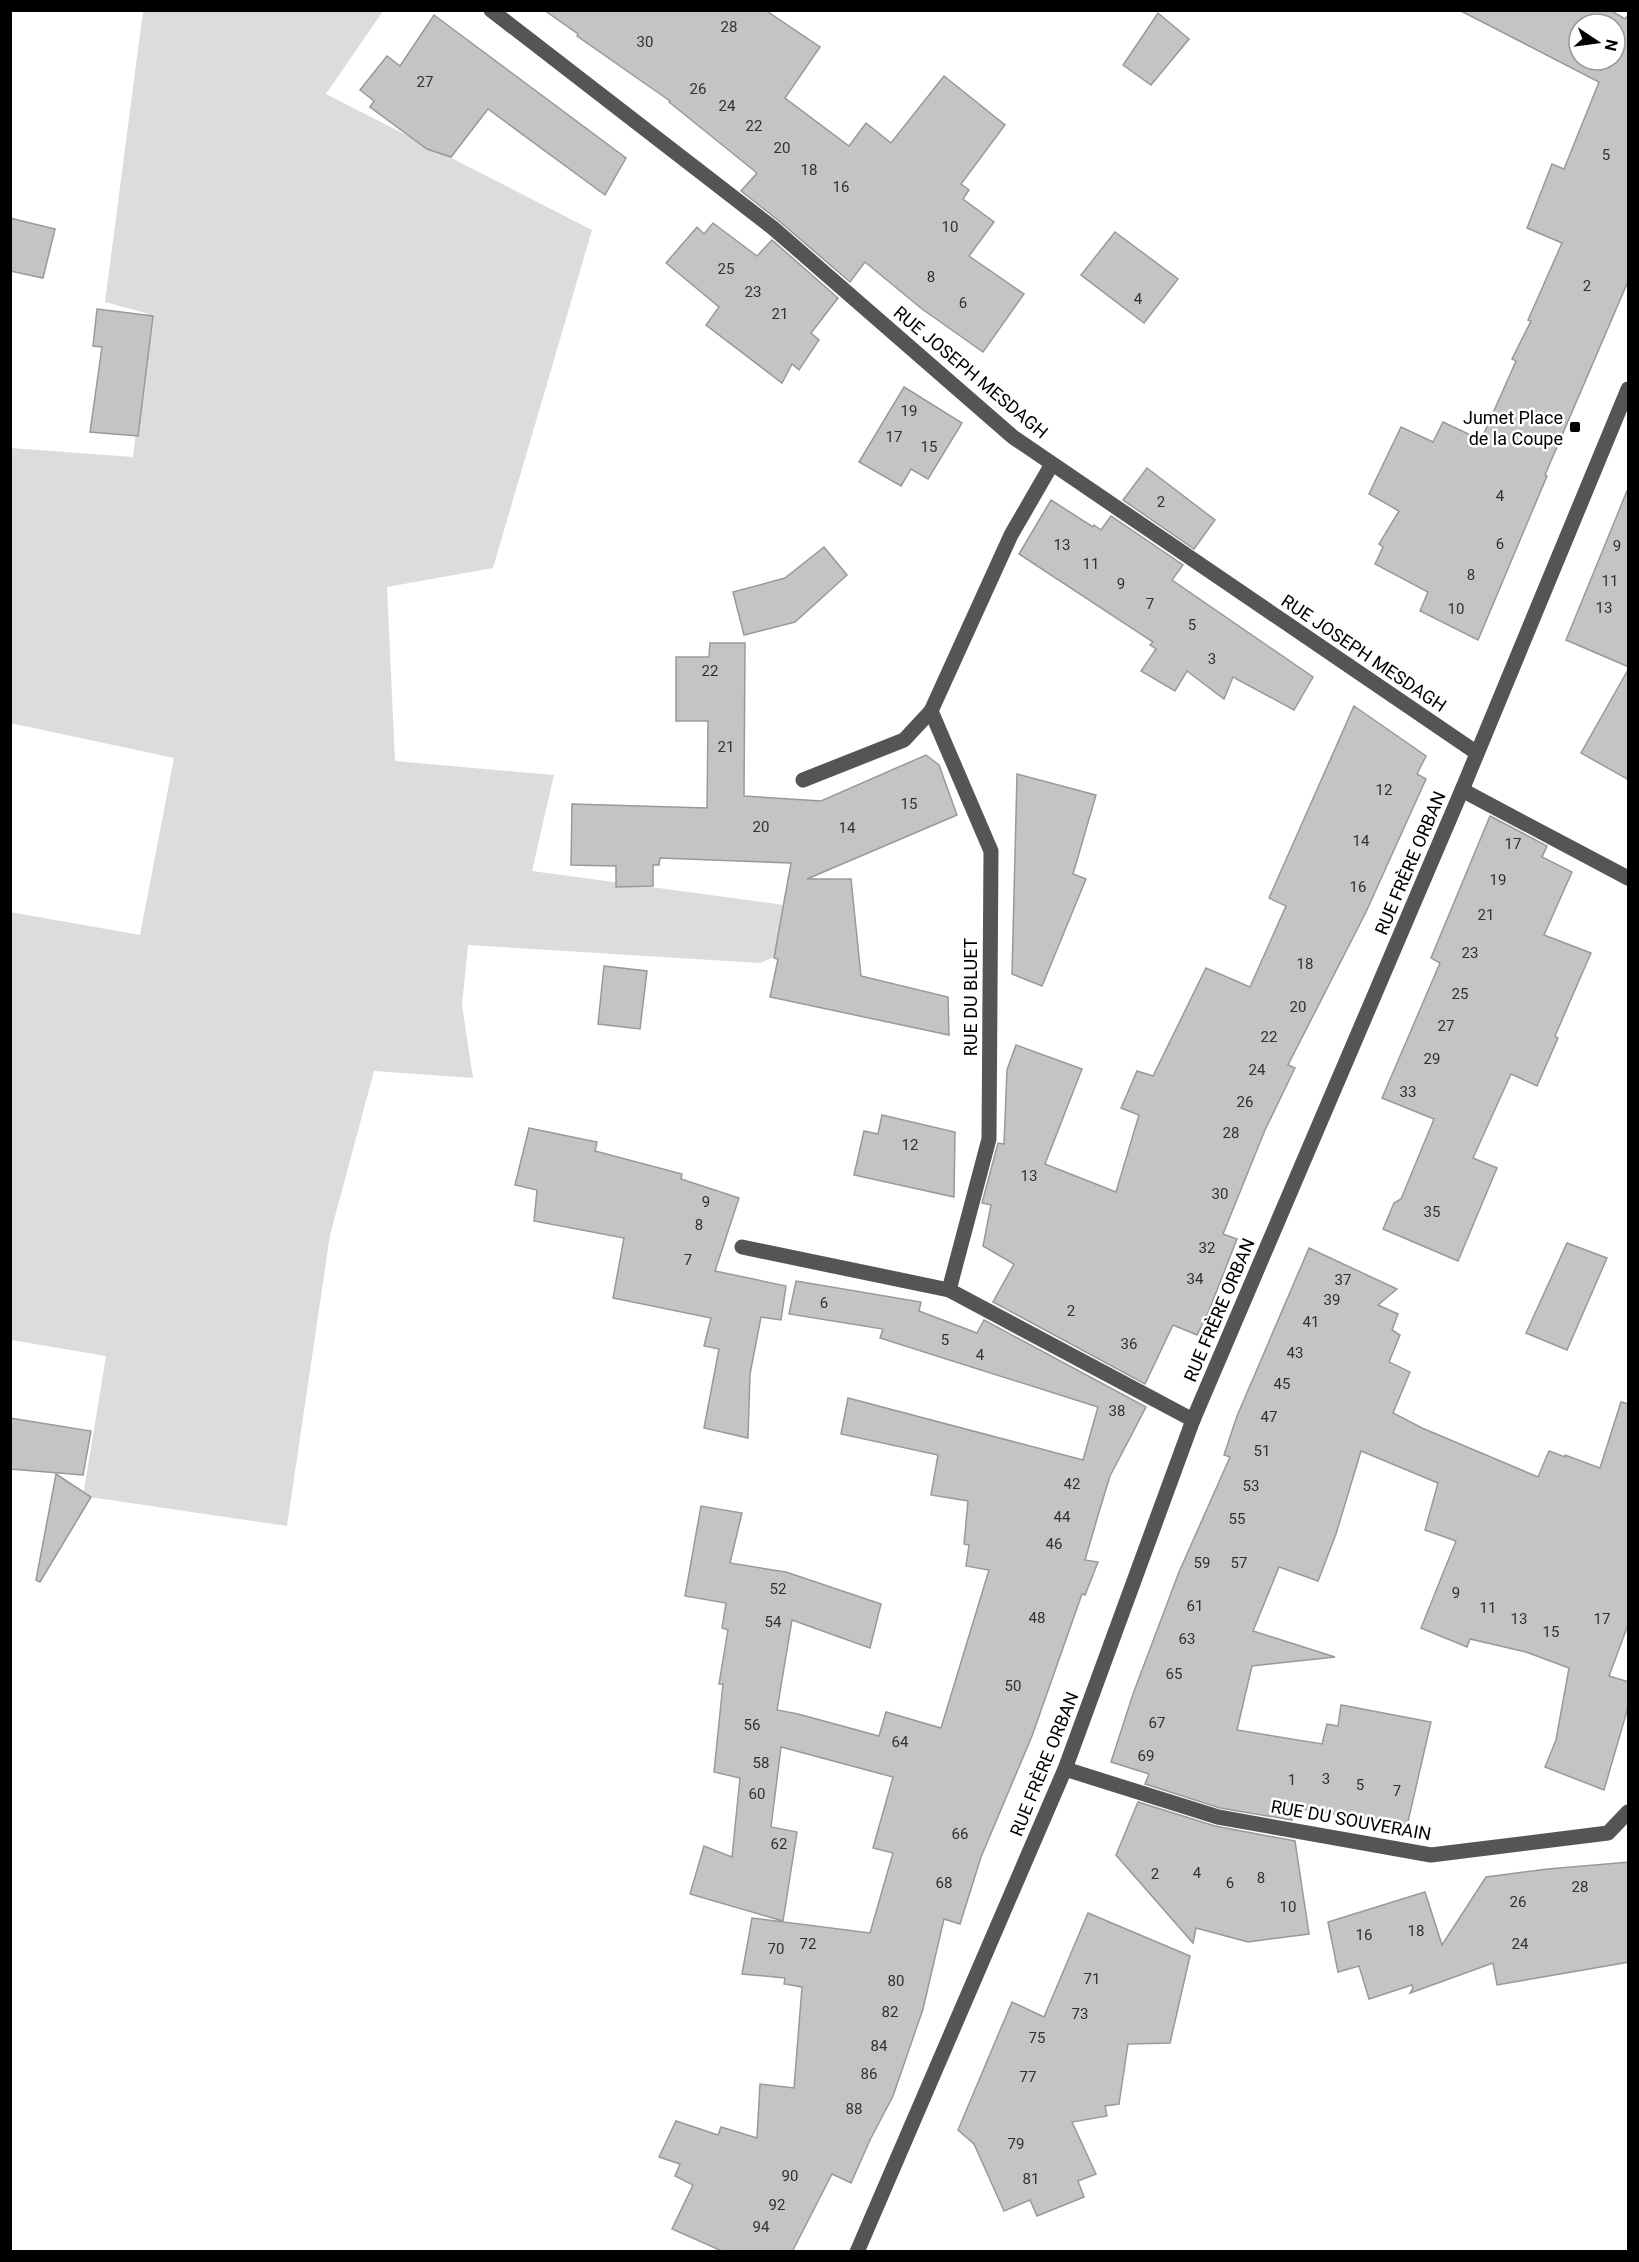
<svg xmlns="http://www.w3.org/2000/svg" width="1639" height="2262" viewBox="0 0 1639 2262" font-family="Roboto,sans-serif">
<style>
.green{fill:#dcdcdc}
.building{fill:#c4c4c4;stroke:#999;stroke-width:1.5;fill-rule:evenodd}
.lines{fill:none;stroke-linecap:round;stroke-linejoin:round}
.minor{stroke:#555;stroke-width:15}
.poi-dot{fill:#000;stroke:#fff;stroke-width:2}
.labels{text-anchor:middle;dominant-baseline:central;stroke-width:5;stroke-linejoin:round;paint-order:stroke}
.number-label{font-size:15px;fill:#313131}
.street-label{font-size:18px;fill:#000;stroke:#fff}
.poi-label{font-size:18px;fill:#000;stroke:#fff;text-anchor:end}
</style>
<rect width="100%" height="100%" fill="#fff"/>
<!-- green -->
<polygon class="green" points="143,11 383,11 326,94 592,230 493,568 387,587 395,761 554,775 532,871 784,905 774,957 760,963 468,945 462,1005 473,1078 374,1071 330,1235 287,1526 83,1496 106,1356 11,1340 10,912 140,935 174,758 10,723 11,448 133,457 149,314 105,302"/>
<!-- building -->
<g class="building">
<polygon points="544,10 765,10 820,47 785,98 849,146 866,123 891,143 944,76 1005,125 961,184 969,190 963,199 994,222 969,256 1024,294 983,352 922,309 865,262 850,282 779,221 741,191 757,173 669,102 670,101 577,36 578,34"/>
<path d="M1459,10H1610L1625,19L1629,14V279L1545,475L1547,476L1478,640L1420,611L1428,592L1375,564L1383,547L1379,544L1399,511L1369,494L1401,427L1433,442L1443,422L1481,440L1516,361L1512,359L1531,321L1528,320L1562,243L1527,228L1552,164L1564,169L1599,82ZM1579,24H1615V60H1579Z"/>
<polygon points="1158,13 1189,39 1151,85 1123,65"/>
<polygon points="434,15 626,158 605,195 488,109 451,157 427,149 370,107 374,101 360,90 387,56 400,66"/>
<polygon points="10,218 55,229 43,278 10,271"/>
<polygon points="713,223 757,256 772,240 838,298 811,333 819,340 799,370 792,364 782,383 706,325 719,307 666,263 697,227 704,234"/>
<polygon points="1115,232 1178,279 1144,323 1081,275"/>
<polygon points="97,309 153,316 138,436 90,432 102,347 93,346"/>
<polygon points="904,387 962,423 928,479 911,469 901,486 859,462"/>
<polygon points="1147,468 1215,520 1194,549 1123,500"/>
<polygon points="1627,491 1629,491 1629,667 1566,640"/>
<polygon points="1051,500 1093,527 1094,525 1101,530 1111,516 1183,565 1172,580 1313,677 1294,710 1233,677 1224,699 1187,671 1175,691 1141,671 1156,649 1150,645 1153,642 1019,554"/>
<polygon points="824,547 847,575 795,622 744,635 733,592 785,578"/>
<polygon points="710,643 745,643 744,796 821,801 926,755 939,765 957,815 807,879 851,879 861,976 948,997 949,1035 770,997 778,959 774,958 791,863 660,858 659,865 653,865 653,886 616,887 616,866 571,865 572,804 707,808 708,721 676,721 676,657 709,657"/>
<polygon points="1629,668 1629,780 1581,753"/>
<polygon points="1354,706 1426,756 1417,774 1426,779 1366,912 1288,1065 1295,1068 1265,1130 1223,1234 1237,1239 1208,1313 1197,1335 1173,1325 1145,1384 993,1302 1014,1264 983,1246 991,1205 982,1203 998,1143 1004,1144 1007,1070 1016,1045 1082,1069 1045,1164 1116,1192 1139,1115 1121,1108 1137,1071 1153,1076 1206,968 1250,987 1286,906 1269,898"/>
<polygon points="1017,774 1096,795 1073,874 1086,879 1042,986 1012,974"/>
<polygon points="1490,816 1547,846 1542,857 1572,872 1544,935 1591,953 1555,1036 1558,1038 1537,1086 1511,1074 1473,1158 1497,1168 1458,1261 1383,1229 1394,1203 1401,1199 1434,1119 1382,1098 1440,963 1431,958"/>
<polygon points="604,966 647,971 640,1029 598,1024"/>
<polygon points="882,1115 955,1132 954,1197 854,1175 864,1131 878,1134"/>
<polygon points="529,1128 597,1142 595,1151 682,1174 681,1179 739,1198 715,1271 786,1286 781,1320 761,1317 750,1374 748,1438 704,1428 719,1349 704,1346 711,1318 613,1298 624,1238 534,1221 537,1190 515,1185"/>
<polygon points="1567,1243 1607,1258 1567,1350 1526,1333"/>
<polygon points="1309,1248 1397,1289 1378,1305 1398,1314 1392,1330 1400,1335 1389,1362 1410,1372 1393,1413 1422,1428 1538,1477 1549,1451 1565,1457 1565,1455 1600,1468 1621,1402 1629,1404 1629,1622 1609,1676 1629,1682 1629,1704 1604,1790 1545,1767 1556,1740 1569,1668 1526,1652 1470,1639 1467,1647 1421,1628 1456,1541 1425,1530 1438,1483 1361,1451 1336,1534 1318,1581 1279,1567 1253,1631 1335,1657 1252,1666 1237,1730 1322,1744 1327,1724 1338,1726 1341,1705 1431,1722 1407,1826 1290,1807 1292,1820 1220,1808 1145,1784 1149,1774 1111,1762 1133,1694 1179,1572 1230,1457 1224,1455 1237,1416"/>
<polygon points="796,1281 921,1302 919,1311 977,1333 984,1320 1146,1407 1110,1476 1099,1512 1085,1560 1098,1562 1085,1595 1082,1594 1032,1736 981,1857 960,1924 944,1919 923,2009 893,2096 870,2140 851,2183 832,2174 792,2252 724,2252 672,2229 693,2185 675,2176 680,2164 659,2157 676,2121 718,2135 721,2127 757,2138 760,2084 794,2088 802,1987 784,1984 785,1978 742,1974 752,1918 870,1933 893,1853 873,1848 893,1777 781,1747 771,1827 797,1832 783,1921 690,1894 704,1846 732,1857 740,1778 714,1772 723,1684 719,1684 728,1630 722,1628 726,1603 685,1596 701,1506 742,1513 730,1563 786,1572 881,1604 870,1648 792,1620 777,1710 798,1714 879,1736 886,1712 941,1728 989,1570 966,1566 969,1545 964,1544 968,1501 931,1495 938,1455 841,1434 848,1398 1083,1460 1098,1407 880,1338 883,1329 789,1314"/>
<polygon points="10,1418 91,1431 83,1475 10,1469"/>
<polygon points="56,1474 91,1497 40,1582 36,1580"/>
<polygon points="1138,1802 1215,1826 1295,1841 1309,1934 1248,1942 1196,1928 1193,1943 1116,1855"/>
<polygon points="1629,1862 1629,1962 1497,1985 1493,1963 1410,1993 1413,1988 1412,1985 1369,1999 1359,1966 1338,1972 1328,1922 1425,1892 1442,1945 1486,1877 1548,1869"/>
<polygon points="1088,1913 1190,1956 1170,2043 1128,2044 1119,2104 1105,2106 1107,2116 1072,2122 1096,2174 1078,2181 1084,2197 1037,2216 1030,2200 1004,2211 974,2144 958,2130 1012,2002 1044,2017"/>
</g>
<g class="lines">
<!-- minor -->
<g class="minor">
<polyline points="491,10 773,228 1013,437 1477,753"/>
<polyline points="931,711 991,851 989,1139 949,1290"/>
<polyline points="803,780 904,740 931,711 1011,535 1052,464"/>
<polyline points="1462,790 1628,878"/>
<polyline points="742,1247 949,1290 1193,1420"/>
<polyline points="1065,1769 1218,1817 1431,1855 1608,1833 1628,1812"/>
<polyline points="857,2252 1065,1769 1193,1420 1462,790 1628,389"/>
</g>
</g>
<!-- markers -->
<rect class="poi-dot" x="1569" y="421" width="12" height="12" rx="3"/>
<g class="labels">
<!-- number labels -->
<g class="number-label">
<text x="729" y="27">28</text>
<text x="645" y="42">30</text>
<text x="425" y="82">27</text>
<text x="698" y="89">26</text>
<text x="727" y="106">24</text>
<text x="754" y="126">22</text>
<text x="782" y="148">20</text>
<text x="1606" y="155">5</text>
<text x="809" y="170">18</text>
<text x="841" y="187">16</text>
<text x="950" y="227">10</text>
<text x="726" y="269">25</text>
<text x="931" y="277">8</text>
<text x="1587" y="286">2</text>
<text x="753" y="292">23</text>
<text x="1138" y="299">4</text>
<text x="963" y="303">6</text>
<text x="780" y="314">21</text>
<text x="909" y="411">19</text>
<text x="894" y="437">17</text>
<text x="929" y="447">15</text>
<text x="1500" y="496">4</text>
<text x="1161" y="502">2</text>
<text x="1500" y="544">6</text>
<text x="1062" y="545">13</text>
<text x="1617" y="546">9</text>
<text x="1091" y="564">11</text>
<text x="1471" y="575">8</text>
<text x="1610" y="581">11</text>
<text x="1121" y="584">9</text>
<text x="1150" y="604">7</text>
<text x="1604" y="608">13</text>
<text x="1456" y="609">10</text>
<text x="1192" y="625">5</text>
<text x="1212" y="659">3</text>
<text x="710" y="671">22</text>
<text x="726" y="747">21</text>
<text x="1384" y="790">12</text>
<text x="909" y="804">15</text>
<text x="761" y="827">20</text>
<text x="847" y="828">14</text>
<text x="1361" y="841">14</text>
<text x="1513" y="844">17</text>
<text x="1498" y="880">19</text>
<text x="1358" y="887">16</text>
<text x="1486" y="915">21</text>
<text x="1470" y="953">23</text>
<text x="1305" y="964">18</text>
<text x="1460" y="994">25</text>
<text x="1298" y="1007">20</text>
<text x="1446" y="1026">27</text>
<text x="1269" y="1037">22</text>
<text x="1432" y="1059">29</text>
<text x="1257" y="1070">24</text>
<text x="1408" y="1092">33</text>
<text x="1245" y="1102">26</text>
<text x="1231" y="1133">28</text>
<text x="910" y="1145">12</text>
<text x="1029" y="1176">13</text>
<text x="1220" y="1194">30</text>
<text x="706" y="1202">9</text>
<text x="1432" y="1212">35</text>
<text x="699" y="1225">8</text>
<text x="1207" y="1248">32</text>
<text x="688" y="1260">7</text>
<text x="1195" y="1279">34</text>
<text x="1343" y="1280">37</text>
<text x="1332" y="1300">39</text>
<text x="824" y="1303">6</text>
<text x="1071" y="1311">2</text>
<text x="1311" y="1322">41</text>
<text x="945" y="1340">5</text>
<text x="1129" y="1344">36</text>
<text x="1295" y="1353">43</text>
<text x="980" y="1355">4</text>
<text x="1282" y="1384">45</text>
<text x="1117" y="1411">38</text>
<text x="1269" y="1417">47</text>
<text x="1262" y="1451">51</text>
<text x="1072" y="1484">42</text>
<text x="1251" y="1486">53</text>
<text x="1062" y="1517">44</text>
<text x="1237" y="1519">55</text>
<text x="1054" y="1544">46</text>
<text x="1202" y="1563">59</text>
<text x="1239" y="1563">57</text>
<text x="778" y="1589">52</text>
<text x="1456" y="1593">9</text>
<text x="1195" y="1606">61</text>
<text x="1488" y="1608">11</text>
<text x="1037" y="1618">48</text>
<text x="1519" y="1619">13</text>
<text x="1602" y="1619">17</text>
<text x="773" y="1622">54</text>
<text x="1551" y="1632">15</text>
<text x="1187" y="1639">63</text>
<text x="1174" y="1674">65</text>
<text x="1013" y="1686">50</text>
<text x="1157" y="1723">67</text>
<text x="752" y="1725">56</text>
<text x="900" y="1742">64</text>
<text x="1146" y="1756">69</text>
<text x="761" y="1763">58</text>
<text x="1326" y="1779">3</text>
<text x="1292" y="1780">1</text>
<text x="1360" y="1785">5</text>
<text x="1397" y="1791">7</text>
<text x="757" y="1794">60</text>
<text x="960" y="1834">66</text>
<text x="779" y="1844">62</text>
<text x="1197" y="1873">4</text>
<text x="1155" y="1874">2</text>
<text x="1261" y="1878">8</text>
<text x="944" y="1883">68</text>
<text x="1230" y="1883">6</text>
<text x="1580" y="1887">28</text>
<text x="1518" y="1902">26</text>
<text x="1288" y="1907">10</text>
<text x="1416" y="1931">18</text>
<text x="1364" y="1935">16</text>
<text x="808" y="1944">72</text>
<text x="1520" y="1944">24</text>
<text x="776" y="1949">70</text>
<text x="1092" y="1979">71</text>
<text x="896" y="1981">80</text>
<text x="890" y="2012">82</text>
<text x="1080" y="2014">73</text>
<text x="1037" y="2038">75</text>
<text x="879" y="2046">84</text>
<text x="869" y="2074">86</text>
<text x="1028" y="2077">77</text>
<text x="854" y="2109">88</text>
<text x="1016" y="2144">79</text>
<text x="790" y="2176">90</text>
<text x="1031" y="2179">81</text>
<text x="777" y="2205">92</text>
<text x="761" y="2227">94</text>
</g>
<!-- street labels -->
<g class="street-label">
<text transform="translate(971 372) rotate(40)">RUE JOSEPH MESDAGH</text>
<text transform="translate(1364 653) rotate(34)">RUE JOSEPH MESDAGH</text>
<text transform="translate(1410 863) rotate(-67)">RUE FRÈRE ORBAN</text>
<text transform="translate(970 997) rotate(-90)">RUE DU BLUET</text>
<text transform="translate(1219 1310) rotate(-67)">RUE FRÈRE ORBAN</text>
<text transform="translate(1044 1764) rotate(-68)">RUE FRÈRE ORBAN</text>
<text transform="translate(1351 1820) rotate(10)">RUE DU SOUVERAIN</text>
</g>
<!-- poi labels -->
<g class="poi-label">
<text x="1563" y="417">Jumet Place<tspan x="1563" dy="21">de la Coupe</tspan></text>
</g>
</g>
<!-- border -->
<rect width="1639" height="2262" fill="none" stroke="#000000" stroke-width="24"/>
<!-- north arrow -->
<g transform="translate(1597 42) rotate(103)"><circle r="28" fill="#ffffff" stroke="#999999" stroke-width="1.5"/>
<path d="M0-4.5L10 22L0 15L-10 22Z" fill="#000000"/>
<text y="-9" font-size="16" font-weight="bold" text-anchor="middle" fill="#000000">N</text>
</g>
</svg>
